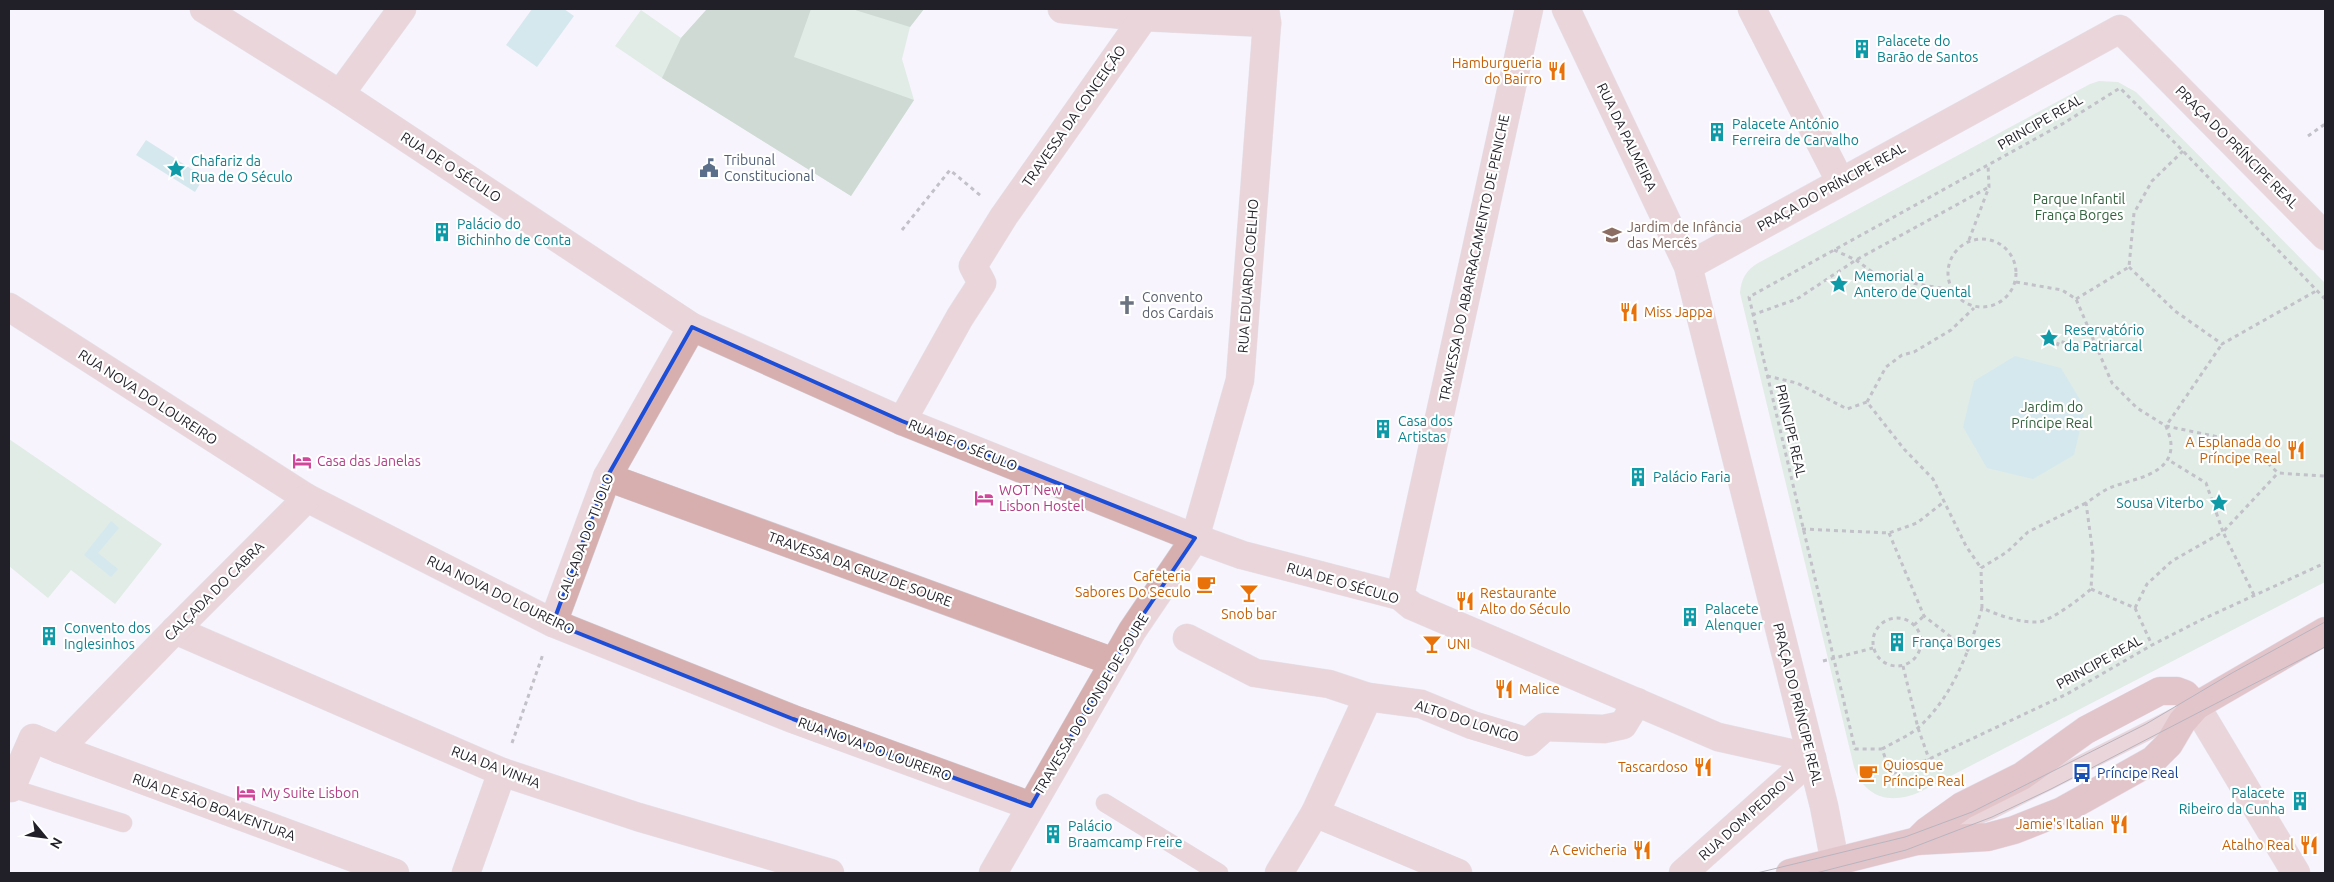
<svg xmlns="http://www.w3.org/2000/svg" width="2334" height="882" viewBox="0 0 2334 882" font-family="Ubuntu,sans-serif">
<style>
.green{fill:#c5e2ca}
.forest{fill:#9cbaa1}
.water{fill:#acdada}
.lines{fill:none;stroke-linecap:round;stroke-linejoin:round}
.lane-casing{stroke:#d0ced6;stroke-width:19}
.street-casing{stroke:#d0ced6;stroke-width:29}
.secondary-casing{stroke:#d0ced6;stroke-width:29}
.path{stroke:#828088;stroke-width:3;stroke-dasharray:4 4;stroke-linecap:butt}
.lane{stroke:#d8afaf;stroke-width:18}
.street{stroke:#d8afaf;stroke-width:28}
.secondary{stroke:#c78c8d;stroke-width:28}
.tram{stroke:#6a6770;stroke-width:1}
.marked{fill:none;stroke:#1d4ed8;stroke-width:4;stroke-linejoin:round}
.labels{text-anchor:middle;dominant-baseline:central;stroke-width:4.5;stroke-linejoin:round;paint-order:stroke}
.culture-label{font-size:14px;fill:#0d838f;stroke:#fff;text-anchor:start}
.food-label{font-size:14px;fill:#c56008;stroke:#fff;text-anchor:end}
.street-label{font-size:14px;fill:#211f27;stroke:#fff}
.service-label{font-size:14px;fill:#4e5e75;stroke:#fff;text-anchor:start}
.park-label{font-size:14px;fill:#33623e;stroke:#fff}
.education-label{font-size:14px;fill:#785e54;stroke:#fff;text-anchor:start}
.worship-label{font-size:14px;fill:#5b616d;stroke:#fff;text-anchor:start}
.hotel-label{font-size:14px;fill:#b23c85;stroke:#fff;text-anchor:start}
.transit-label{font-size:14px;fill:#164399;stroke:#fff;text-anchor:start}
</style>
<rect width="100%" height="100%" fill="#f7f4fd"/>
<!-- green -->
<g class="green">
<polygon points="707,9 924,9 910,27 902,59 914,100 851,196 662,78 615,46 641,10 681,38"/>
<path d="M2099,81L2118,82L2136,92L2325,283V582L1920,792C1890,805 1865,798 1854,767L1740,293C1741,279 1746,270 1758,263L2090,84Z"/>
<polygon points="9,439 162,544 115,604 71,570 48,598 9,566"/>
</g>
<!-- forest -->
<g class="forest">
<polygon points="707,9 811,9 794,57 914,100 851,196 662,78 681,38"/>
<polygon points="852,9 924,9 910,27"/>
</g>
<!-- water -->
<g class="water">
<polygon points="532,9 564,9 574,16 537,67 506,45"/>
<polygon points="146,140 204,177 195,192 136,155"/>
<polygon points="2015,356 2061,368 2085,408 2074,455 2033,479 1987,468 1963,427 1974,381"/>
<polygon points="111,521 119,528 98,553 118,569 111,577 84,555"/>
</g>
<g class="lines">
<!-- lane casing -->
<g class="lane-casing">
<g id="lane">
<polyline points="11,788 123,823"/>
<polyline points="1105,803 1219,873"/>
<polyline points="1941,831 1991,810 2187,711"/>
</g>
</g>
<!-- street casing -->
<g class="street-casing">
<g id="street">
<polyline points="204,9 340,94 692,327 902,421 1195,538 1242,555 1400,596 1412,606 1718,737 1812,758"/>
<polyline points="1062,9 1144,17 1267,23"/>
<polyline points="1566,9 1688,266 1824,806 1837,873"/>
<polyline points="1752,9 1840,181"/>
<polyline points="340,94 402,9"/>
<polyline points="1688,266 2120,29 2325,236"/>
<polyline points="9,307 307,498 553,623 793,719 1031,806"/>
<polyline points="902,421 960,317 982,283 973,266 1004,216 1144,17"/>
<polyline points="607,477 1114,662"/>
<polyline points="1400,596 1529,9"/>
<polyline points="553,623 607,477 692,327"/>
<polyline points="175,630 502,772 638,817 830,873"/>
<polyline points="1187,638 1255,673 1329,684 1368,697 1421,704 1472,725 1528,742 1545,727 1604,729 1623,725 1637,702"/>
<polyline points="2196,706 2296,873"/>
<polyline points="59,749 175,630 307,498"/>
<polyline points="9,787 11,788 33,738 59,749 395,873"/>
<polyline points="1315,813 1368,697"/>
<polyline points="466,873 502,772"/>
<polyline points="993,873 1132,631 1195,538 1240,380 1267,23 1265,9"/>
<polyline points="1279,873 1315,813 1458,873"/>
<polyline points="1683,873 1812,758"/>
</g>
</g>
<!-- secondary casing -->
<g class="secondary-casing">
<g id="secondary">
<polyline points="1917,841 1927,831 1962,806 2022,776 2086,730 2160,691 2177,691 2185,694 2196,706"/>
<polyline points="1790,873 1917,841 1988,837 2014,830 2062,811 2153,760 2169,744 2182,722 2196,706 2325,631"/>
</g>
</g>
<!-- path -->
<g class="path">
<polyline points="2308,136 2325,124"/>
<polyline points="902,230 950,170 981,196"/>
<circle cx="1982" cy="273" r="34"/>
<polyline points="1969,240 1989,187 1988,164"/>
<polyline points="1834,250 1856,260 1879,277 1951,290"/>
<polyline points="2129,267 2175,311 2222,344 2316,291"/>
<polyline points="2016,282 2062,290 2076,299 2112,383 2137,408 2166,426 2247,443 2278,473 2325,476"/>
<polyline points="2076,299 2129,267 2134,213 2152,181 2183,151"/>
<polyline points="2325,299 2183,151 2120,88 2064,123 1749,297 1855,749 1882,749 1891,774 1929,759 2067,694 2152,645 2203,619 2325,563"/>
<polyline points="1752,315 1797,299 1856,260 1989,187"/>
<polyline points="2057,346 2059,341 2081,347 2096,349"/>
<polyline points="1767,376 1797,383 1847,409 1867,402 1904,449 1933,479 1966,546 1981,568"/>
<polyline points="1867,402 1886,367 1902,355 1914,352 1951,330 1974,308"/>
<polyline points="1802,529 1889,533 1917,523 1945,501"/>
<polyline points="1889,533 1924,616 1969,651"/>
<polyline points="2091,589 2135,608 2152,645"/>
<polyline points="2254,595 2223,532 2278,473"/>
<polyline points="1982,608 1981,568 2007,552 2028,532 2086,503"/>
<polyline points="2135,608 2147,584 2172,561 2223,532 2206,483 2167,459"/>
<circle cx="1897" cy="642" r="24"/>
<polyline points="1914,625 1924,616"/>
<polyline points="1823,661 1873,648"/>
<polyline points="1903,666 1918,728 1929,759"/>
<polyline points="512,743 543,654"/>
<path d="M1882,749C1894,742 1909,736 1919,727C1953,696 1969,651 1982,608C1998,615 2020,623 2038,622C2051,621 2081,598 2091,589L2093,554L2086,503C2094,498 2103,490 2112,487C2132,479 2172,475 2171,445C2171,439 2168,432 2166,426L2222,344"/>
</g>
<!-- lane -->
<use href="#lane" class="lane"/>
<!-- street -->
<use href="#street" class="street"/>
<!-- secondary -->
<use href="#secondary" class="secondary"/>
<!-- tram -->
<g class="tram">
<polyline points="1757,873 1905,837 1972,812 2146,724 2232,673 2325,622"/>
<polyline points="1816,873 1906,850 1992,817 2051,789 2325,647"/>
</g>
</g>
<!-- marked area -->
<path d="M0 0H2334V882H0ZM692,327L902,421L1195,538L1132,631L1031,806L793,719L553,623L607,477Z" fill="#f7f4fd" fill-opacity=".55" fill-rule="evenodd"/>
<path class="marked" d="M692,327L902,421L1195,538L1132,631L1031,806L793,719L553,623L607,477Z"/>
<!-- icons -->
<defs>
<g id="building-bare" transform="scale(1.5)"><path d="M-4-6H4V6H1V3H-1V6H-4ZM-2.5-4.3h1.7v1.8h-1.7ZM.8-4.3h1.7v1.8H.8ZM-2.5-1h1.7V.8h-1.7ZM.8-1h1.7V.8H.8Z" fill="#0f9aa8" stroke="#fff" stroke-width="2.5" paint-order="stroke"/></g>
<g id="restaurant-bare" transform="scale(1.5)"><path d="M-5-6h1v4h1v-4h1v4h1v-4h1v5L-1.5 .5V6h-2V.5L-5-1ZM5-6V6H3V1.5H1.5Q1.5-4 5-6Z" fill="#e8710a" stroke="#fff" stroke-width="2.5" paint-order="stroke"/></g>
<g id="civic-bare" transform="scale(1.5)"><path d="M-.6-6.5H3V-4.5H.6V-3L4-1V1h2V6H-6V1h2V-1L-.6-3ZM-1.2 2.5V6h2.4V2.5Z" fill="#5c6f8a" stroke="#fff" stroke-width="2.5" paint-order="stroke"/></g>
<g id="sight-bare" transform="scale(1.5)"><path d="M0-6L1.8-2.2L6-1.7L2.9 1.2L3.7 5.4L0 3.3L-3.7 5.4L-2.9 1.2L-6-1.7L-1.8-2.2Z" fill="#0f9aa8" stroke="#fff" stroke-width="2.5" paint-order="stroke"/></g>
<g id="school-bare" transform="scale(1.5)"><path d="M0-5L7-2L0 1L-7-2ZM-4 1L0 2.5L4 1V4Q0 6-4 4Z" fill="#8d6e63" stroke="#fff" stroke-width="2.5" paint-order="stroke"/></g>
<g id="church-bare" transform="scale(1.5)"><path d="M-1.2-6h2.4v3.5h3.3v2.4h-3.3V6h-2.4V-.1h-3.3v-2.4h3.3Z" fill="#6b7280" stroke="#fff" stroke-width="2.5" paint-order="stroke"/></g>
<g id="hotel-bare" transform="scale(1.5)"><path d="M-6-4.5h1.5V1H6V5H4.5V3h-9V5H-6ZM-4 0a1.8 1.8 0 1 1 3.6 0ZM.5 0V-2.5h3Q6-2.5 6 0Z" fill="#d1479c" stroke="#fff" stroke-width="2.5" paint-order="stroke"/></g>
<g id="cafe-bare" transform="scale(1.5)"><path d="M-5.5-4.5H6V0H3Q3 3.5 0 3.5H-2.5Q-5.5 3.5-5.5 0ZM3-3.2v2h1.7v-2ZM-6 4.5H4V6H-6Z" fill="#e8710a" stroke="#fff" stroke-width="2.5" paint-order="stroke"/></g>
<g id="bar-bare" transform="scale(1.5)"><path d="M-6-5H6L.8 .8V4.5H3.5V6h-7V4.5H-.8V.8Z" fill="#e8710a" stroke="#fff" stroke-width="2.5" paint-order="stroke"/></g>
<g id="bus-bare" transform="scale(1.5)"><path d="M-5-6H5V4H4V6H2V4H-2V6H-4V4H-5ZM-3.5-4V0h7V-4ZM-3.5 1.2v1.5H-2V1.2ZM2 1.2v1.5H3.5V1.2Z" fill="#1a4fb4" stroke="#fff" stroke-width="2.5" paint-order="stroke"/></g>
</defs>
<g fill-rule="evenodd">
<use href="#building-bare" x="1862" y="49"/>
<use href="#restaurant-bare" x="1557" y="71"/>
<use href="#building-bare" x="1717" y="132"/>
<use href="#civic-bare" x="709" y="168"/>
<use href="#sight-bare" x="176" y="169"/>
<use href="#building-bare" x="442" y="232"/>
<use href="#school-bare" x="1612" y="235"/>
<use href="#sight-bare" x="1839" y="284"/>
<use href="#church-bare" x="1127" y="305"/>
<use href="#restaurant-bare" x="1629" y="312"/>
<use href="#sight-bare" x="2049" y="338"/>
<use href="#building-bare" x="1383" y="429"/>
<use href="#restaurant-bare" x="2296" y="450"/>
<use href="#hotel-bare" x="302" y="461"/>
<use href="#building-bare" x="1638" y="477"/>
<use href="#hotel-bare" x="984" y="498"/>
<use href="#sight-bare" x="2219" y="503"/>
<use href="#cafe-bare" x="1206" y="584"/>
<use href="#bar-bare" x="1249" y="593"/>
<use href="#restaurant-bare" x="1465" y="601"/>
<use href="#building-bare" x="1690" y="617"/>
<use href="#building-bare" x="49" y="636"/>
<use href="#building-bare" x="1897" y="642"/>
<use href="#bar-bare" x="1432" y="644"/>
<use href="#restaurant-bare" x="1504" y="689"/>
<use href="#restaurant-bare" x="1703" y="767"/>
<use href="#cafe-bare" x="1868" y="773"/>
<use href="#bus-bare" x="2082" y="773"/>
<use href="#hotel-bare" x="246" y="793"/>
<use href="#building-bare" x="2300" y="801"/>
<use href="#restaurant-bare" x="2119" y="824"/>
<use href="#building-bare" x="1053" y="834"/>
<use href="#restaurant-bare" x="2309" y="845"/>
<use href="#restaurant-bare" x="1642" y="850"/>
</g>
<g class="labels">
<!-- culture labels -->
<g class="culture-label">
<text x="1877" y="41">Palacete do<tspan x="1877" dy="16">Barão de Santos</tspan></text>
<text x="1732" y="124">Palacete António<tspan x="1732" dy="16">Ferreira de Carvalho</tspan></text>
<text x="191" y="161">Chafariz da<tspan x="191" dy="16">Rua de O Século</tspan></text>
<text x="457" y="224">Palácio do<tspan x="457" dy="16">Bichinho de Conta</tspan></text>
<text x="1854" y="276">Memorial a<tspan x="1854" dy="16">Antero de Quental</tspan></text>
<text x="2064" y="330">Reservatório<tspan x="2064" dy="16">da Patriarcal</tspan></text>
<text x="1398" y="421">Casa dos<tspan x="1398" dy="16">Artistas</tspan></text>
<text x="1653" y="477">Palácio Faria</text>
<text x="2204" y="503" text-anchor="end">Sousa Viterbo</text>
<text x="1705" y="609">Palacete<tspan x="1705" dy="16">Alenquer</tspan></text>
<text x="64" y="628">Convento dos<tspan x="64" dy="16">Inglesinhos</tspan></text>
<text x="1912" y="642">França Borges</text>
<text x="2285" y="793" text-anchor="end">Palacete<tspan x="2285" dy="16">Ribeiro da Cunha</tspan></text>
<text x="1068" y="826">Palácio<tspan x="1068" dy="16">Braamcamp Freire</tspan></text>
</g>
<!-- food labels -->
<g class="food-label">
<text x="1542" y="63">Hamburgueria<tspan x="1542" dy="16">do Bairro</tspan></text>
<text x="1644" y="312" text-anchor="start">Miss Jappa</text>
<text x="2281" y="442">A Esplanada do<tspan x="2281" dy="16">Príncipe Real</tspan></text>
<text x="1191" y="576">Cafeteria<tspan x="1191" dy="16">Sabores Do Seculo</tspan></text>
<text x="1480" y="593" text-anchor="start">Restaurante<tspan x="1480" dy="16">Alto do Século</tspan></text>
<text x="1249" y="614" text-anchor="middle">Snob bar</text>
<text x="1447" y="644" text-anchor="start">UNI</text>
<text x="1519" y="689" text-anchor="start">Malice</text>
<text x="1883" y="765" text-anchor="start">Quiosque<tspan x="1883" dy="16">Príncipe Real</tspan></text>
<text x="1688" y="767">Tascardoso</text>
<text x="2104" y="824">Jamie's Italian</text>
<text x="2294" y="845">Atalho Real</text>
<text x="1627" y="850">A Cevicheria</text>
</g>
<!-- street labels -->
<g class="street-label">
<text transform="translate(1074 116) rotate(-55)">TRAVESSA DA CONCEIÇÃO</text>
<text transform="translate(2040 122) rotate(-30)">PRINCIPE REAL</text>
<text transform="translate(1627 137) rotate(64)">RUA DA PALMEIRA</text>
<text transform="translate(2237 147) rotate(45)">PRAÇA DO PRÍNCIPE REAL</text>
<text transform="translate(451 167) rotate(33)">RUA DE O SÉCULO</text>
<text transform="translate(1831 187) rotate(-29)">PRAÇA DO PRÍNCIPE REAL</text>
<text transform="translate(1474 258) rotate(-78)">TRAVESSA DO ABARRACAMENTO DE PENICHE</text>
<text transform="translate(1248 276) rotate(-86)">RUA EDUARDO COELHO</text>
<text transform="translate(148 397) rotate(33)">RUA NOVA DO LOUREIRO</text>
<text transform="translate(1791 431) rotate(77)">PRINCIPE REAL</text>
<text transform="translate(963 445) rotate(22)">RUA DE O SÉCULO</text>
<text transform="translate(585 537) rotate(-69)">CALÇADA DO TIJOLO</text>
<text transform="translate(860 569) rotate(20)">TRAVESSA DA CRUZ DE SOURE</text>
<text transform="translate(1343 583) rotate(16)">RUA DE O SÉCULO</text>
<text transform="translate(214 591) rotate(-45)">CALÇADA DO CABRA</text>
<text transform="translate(501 595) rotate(26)">RUA NOVA DO LOUREIRO</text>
<text transform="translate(2099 662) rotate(-29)">PRINCIPE REAL</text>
<text transform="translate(1091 704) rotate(-59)">TRAVESSA DO CONDE DE SOURE</text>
<text transform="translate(1798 704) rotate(76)">PRAÇA DO PRÍNCIPE REAL</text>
<text transform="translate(1467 721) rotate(18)">ALTO DO LONGO</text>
<text transform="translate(875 749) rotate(20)">RUA NOVA DO LOUREIRO</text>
<text transform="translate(496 767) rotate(21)">RUA DA VINHA</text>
<text transform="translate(214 807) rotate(20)">RUA DE SÃO BOAVENTURA</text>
<text transform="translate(1747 816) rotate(-42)">RUA DOM PEDRO V</text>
</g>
<!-- service labels -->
<g class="service-label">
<text x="724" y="160">Tribunal<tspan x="724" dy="16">Constitucional</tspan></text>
</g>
<!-- park labels -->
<g class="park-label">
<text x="2079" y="199">Parque Infantil<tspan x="2079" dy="16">França Borges</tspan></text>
<text x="2052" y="407">Jardim do<tspan x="2052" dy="16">Príncipe Real</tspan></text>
</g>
<!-- education labels -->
<g class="education-label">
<text x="1627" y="227">Jardim de Infância<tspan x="1627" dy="16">das Mercês</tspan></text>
</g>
<!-- worship labels -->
<g class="worship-label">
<text x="1142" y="297">Convento<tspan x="1142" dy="16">dos Cardais</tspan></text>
</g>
<!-- hotel labels -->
<g class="hotel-label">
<text x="317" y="461">Casa das Janelas</text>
<text x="999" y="490">WOT New<tspan x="999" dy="16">Lisbon Hostel</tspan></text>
<text x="261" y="793">My Suite Lisbon</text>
</g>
<!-- transit labels -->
<g class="transit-label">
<text x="2097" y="773">Príncipe Real</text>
</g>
</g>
<!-- border -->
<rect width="2334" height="882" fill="none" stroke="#211f27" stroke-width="20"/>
<!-- north arrow -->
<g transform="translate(45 837) rotate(119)" stroke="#ffffff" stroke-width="4" paint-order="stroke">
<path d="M0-4L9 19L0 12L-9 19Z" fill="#211f27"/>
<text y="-8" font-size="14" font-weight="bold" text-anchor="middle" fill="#211f27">N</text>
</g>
</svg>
